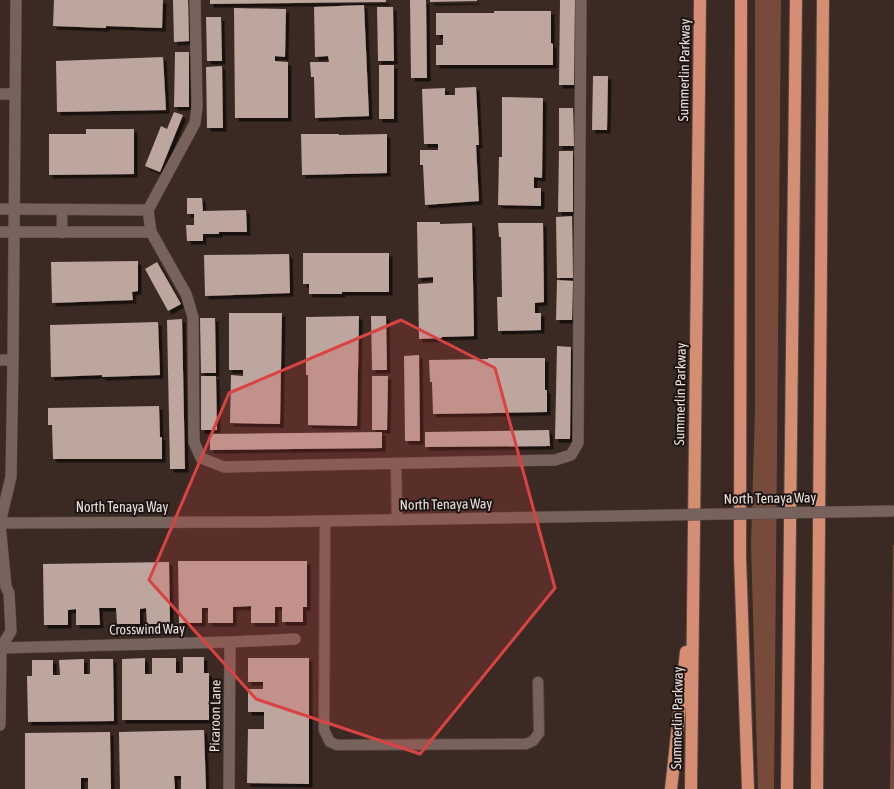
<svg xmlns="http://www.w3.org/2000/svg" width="894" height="789" viewBox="0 0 894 789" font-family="'Asap Condensed',sans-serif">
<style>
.green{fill:#764b3c}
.building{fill:#bda69e;filter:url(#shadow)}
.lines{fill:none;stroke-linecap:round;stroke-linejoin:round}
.service-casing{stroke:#564742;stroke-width:12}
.minor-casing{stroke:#564742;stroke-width:12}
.secondary-casing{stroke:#564742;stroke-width:12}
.motorway-casing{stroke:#564742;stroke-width:14}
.service{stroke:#78635c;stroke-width:10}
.minor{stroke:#78635c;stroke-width:11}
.secondary{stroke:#78635c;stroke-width:11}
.motorway{stroke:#d58d73;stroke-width:12}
.secondary-bridge-casing{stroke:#564742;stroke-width:12;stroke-linecap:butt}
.secondary-bridge{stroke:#78635c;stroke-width:11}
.marked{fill:#d94343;fill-opacity:0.2;stroke:#d94343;stroke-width:3;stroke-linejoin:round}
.labels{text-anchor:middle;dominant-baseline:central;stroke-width:4;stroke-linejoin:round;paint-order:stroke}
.street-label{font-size:14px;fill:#eadeda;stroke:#1c1412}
</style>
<defs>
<filter id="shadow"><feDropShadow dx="3.5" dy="3.5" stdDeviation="0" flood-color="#0009"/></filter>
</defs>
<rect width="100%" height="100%" fill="#3b2a23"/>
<!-- green -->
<g class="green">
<polygon points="755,0 781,0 774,789 758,789 751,544 755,411"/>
<polygon points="893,545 894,545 894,789 890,789"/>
</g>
<!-- building -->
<g class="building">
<polygon points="54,0 163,0 162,28 106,26 106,28 53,26"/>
<polygon points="173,0 188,0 189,41 174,42"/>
<polygon points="210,0 386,0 386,2 210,4"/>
<polygon points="410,0 426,0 427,78 411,78"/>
<polygon points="430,0 477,0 477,1 430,2"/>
<polygon points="560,0 575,0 574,85 559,85"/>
<polygon points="364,5 369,116 315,118 314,77 311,77 310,62 329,62 328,56 315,57 314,7"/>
<polygon points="377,7 393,7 394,61 378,61"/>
<polygon points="234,8 286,9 285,57 275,56 275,61 288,62 288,118 235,118"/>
<polygon points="494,11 551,11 551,43 553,44 553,65 436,65 436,45 443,45 443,35 436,35 436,13 494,13"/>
<polygon points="206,17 221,17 222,61 207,61"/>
<polygon points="175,52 189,52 189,107 174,107"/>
<polygon points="163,57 166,110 57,112 56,61"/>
<rect x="379" y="65" width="15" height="54"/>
<polygon points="222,66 223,128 207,128 206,67"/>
<polygon points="593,76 608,76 607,130 592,130"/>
<polygon points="476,87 479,145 476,145 479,201 425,205 423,165 420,165 420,150 438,150 438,144 424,144 422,89 445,88 445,95 455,95 455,88"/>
<polygon points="502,97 543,98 542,178 534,177 534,188 541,188 541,206 498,205 499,157 502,157"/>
<polygon points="559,108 573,108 574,146 559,146"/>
<polygon points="174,112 183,115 160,172 145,166 161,126 167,129"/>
<polygon points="86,129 134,129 134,174 49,175 49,134 86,134"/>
<polygon points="301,134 339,134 339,135 387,134 387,173 302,175"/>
<polygon points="559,151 573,151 573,212 558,212"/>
<polygon points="187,198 202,198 203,211 246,210 247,232 219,232 219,234 203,234 203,241 187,241 186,225 194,225 194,214 187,214"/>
<polygon points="572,216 573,278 557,278 556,217"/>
<polygon points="417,222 440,222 440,224 472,223 474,336 442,337 442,338 419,339 418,284 433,283 433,277 418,278"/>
<polygon points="498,223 543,223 544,302 535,303 535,313 541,313 541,330 498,331 497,297 502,297 501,237 499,237"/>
<polygon points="303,253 389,253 389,292 342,292 342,294 309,294 309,284 303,284"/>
<polygon points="289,254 290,293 205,296 204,255"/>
<polygon points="138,261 138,291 132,292 133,300 52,303 51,262"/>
<polygon points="157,262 181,304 168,311 145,269"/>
<polygon points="557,280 573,281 572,320 556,320"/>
<polygon points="229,313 282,313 280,424 230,423 231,375 243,376 243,370 229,370"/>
<polygon points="359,316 357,426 308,425 308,375 306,375 306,317"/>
<polygon points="371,316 386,316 387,370 372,370"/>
<polygon points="200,318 215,318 216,373 201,373"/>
<polygon points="182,319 185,469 170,469 167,320"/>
<polygon points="158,322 160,375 102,377 102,375 51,377 50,325"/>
<polygon points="557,346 571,347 570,439 555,439"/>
<polygon points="419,355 420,441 405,441 404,356"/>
<polygon points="488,358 545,358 545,390 547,390 547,412 433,414 432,382 430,382 429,360 488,359"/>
<polygon points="201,376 216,376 217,430 201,430"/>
<polygon points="372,376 388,376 387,430 372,430"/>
<polygon points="159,406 160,437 162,437 162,459 53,459 52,425 48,425 48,408"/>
<polygon points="549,430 550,446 425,447 425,432"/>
<polygon points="382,432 382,448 210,450 210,434"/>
<polygon points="178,561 307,561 307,607 303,607 303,622 282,622 282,607 275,607 275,623 251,623 251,606 233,607 233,623 208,623 208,608 202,608 202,623 179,623"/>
<polygon points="169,562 170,624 147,624 146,608 140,609 140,624 117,624 116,608 99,608 100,625 76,625 76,609 68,610 68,625 44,625 43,564"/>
<polygon points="183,657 204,657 204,673 209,673 209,720 122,720 122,659 145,658 145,674 152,674 152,658 176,658 176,673 183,673"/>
<polygon points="248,658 309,658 309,784 247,783 248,729 264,729 264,712 248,712 248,689 263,689 263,682 248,682"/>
<polygon points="84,659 84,674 90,674 90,659 113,659 114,721 28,722 27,676 32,676 32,660 53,660 53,675 60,675 59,660"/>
<polygon points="204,730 206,789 181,789 181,776 174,776 175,789 120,789 119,732"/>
<polygon points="110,732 111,789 88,789 88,778 81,778 81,789 25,789 25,733"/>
</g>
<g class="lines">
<!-- service casing -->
<g class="service-casing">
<g id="service">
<polyline points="62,210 62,233"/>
<polyline points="396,463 397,520"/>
<polyline points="325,521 324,730 330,742 337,745 526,744 533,741 539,733 538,682"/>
</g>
</g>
<!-- minor casing -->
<g class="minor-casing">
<g id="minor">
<polyline points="195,0 197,107 195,123 148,210 151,232 186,294 193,317 194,442 201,458 224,467 555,460 571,455 578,443 581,0"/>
<polyline points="0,94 15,94"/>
<polyline points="0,209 148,210"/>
<polyline points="0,232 151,232"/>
<polyline points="0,360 13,360"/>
<polyline points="0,644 1,648 0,725"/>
<polyline points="0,648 230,642 295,639"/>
<polyline points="1,648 11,631 9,593 6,587 0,523 11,477 13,360 16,0"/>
<polyline points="229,789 230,642"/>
</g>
</g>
<!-- secondary casing -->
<g class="secondary-casing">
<polyline id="secondary" points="0,523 266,522 616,516"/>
</g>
<!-- motorway casing -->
<g class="motorway-casing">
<g id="motorway">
<polyline points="741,0 740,557 748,789"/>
<polyline points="671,789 686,652"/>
<polyline points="691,789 700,0"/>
<polyline points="787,789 796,0"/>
<polyline points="817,789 823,0"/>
</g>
</g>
<!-- service -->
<use href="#service" class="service"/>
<!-- minor -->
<use href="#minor" class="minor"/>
<!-- secondary -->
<use href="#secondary" class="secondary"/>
<!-- motorway -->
<use href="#motorway" class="motorway"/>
<!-- secondary-bridge casing -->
<g class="secondary-bridge-casing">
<polyline id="secondary-bridge" points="616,516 892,511"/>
</g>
<!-- secondary-bridge -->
<use href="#secondary-bridge" class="secondary-bridge"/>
</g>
<!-- marked area -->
<path class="marked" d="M401,320L495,368L555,588L420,754L256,699L149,580L229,393Z"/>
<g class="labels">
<!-- street labels -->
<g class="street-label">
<text transform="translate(684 70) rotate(-89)">Summerlin Parkway</text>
<text transform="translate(680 394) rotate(-89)">Summerlin Parkway</text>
<text transform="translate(770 498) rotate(-1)">North Tenaya Way</text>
<text transform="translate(446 504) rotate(-1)">North Tenaya Way</text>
<text x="122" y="507">North Tenaya Way</text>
<text transform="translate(147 629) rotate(-1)">Crosswind Way</text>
<text transform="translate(215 716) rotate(-89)">Picaroon Lane</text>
<text transform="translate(677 718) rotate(-89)">Summerlin Parkway</text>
</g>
</g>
</svg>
